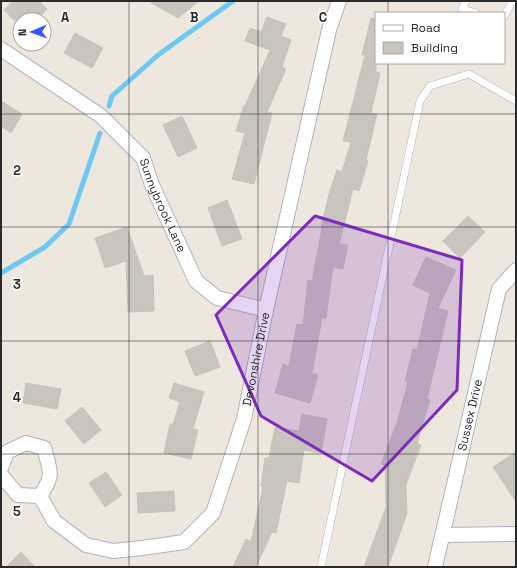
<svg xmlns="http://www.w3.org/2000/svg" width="517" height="568" viewBox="0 0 517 568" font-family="'Space Grotesk',sans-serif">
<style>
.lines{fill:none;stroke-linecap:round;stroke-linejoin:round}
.stream{stroke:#6dc9f2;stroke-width:5}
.building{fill:#c9c4bd;stroke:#c9c3b7}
.lane-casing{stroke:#b1b3bf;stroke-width:8}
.street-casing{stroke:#b1b3bf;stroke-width:16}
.lane{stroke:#fff;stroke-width:7}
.street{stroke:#fff;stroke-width:14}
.marked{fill:#7b2cbf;fill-opacity:0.2;stroke:#7b2cbf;stroke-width:3;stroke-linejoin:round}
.grid{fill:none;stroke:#2b2b2b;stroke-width:1;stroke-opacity:0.55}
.labels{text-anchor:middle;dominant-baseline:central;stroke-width:3;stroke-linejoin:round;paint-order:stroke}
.street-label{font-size:12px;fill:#2b2b2b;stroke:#fff}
.grid-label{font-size:13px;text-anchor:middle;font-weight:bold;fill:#2b2b2b;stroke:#fff;stroke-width:3;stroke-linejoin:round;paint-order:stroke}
</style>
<rect width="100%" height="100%" fill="#eee7dd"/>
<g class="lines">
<!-- stream -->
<g class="stream">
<polyline points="109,106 112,96 158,55 233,1"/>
<polyline points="1,273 45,247 69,224 100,133"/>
</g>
</g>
<!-- building -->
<g class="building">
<polygon points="13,1 39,1 47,9 37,20 14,20 4,10"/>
<polygon points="148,1 199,1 178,18"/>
<polygon points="267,17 286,24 281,36 291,40 282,67 286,69 267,112 272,113 254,184 232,179 245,133 236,131 244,105 245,106 270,50 245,41 250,28 261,32"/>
<polygon points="371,18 376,18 376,72 380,73 371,113 377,114 366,160 368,161 359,191 353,189 339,244 348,245 343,269 334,267 332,273 326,318 322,318 312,373 318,375 310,403 275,393 283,364 289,366 297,324 303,325 308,280 312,281 322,228 321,228 329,194 337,170 342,172 351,142 343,141 365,55 362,55"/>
<polygon points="75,33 103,48 92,68 64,53"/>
<polygon points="1,101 22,114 11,133 1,126"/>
<polygon points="182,116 197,148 178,157 163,125"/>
<polygon points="227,200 242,239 222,246 208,208"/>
<polygon points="468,216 485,232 460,258 443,241"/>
<polygon points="127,227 144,276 153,275 154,311 128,312 126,261 105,268 95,238"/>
<polygon points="426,257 456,270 438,308 448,311 427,399 430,400 417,443 421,445 406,485 407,513 388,567 364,567 386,507 385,465 381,464 397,423 408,382 405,381 413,349 417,350 430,293 413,285"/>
<polygon points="210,341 220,367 195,376 185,351"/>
<polygon points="26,383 61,389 57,409 23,403"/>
<polygon points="174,383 204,392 193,429 198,430 191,459 164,453 170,424 173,424 180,402 169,398"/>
<polygon points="82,407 101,430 84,444 65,421"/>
<polygon points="302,414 327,419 321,453 304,450 299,483 287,481 276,533 272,532 256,567 233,567 246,539 251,542 263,487 261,486 265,458 269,458 275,427 299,431"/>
<polygon points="516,452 516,502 493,467"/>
<polygon points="106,472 122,495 105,507 89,483"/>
<polygon points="174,491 175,511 138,513 137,493"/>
<polygon points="21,552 35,567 6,567"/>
</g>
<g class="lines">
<!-- lane casing -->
<g class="lane-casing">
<g id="lane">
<polyline points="466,1 462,9 476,13"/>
<polyline points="504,16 513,1"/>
<polyline points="321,567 420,101 430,86 469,74 516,101"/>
</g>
</g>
<!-- street casing -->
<g class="street-casing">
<g id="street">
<path id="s1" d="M1,49L101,116L143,158L152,185L196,281L217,298L266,310"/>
<path d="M1,468L7,452L26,443L44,448C51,473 54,475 40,496"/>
<polyline points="1,475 18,495 40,496"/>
<path id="s2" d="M40,496L54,521L86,545L113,551L142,548L184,542L213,513L244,419L266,310L329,30L339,1"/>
<polyline points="443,535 516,534"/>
<path id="s3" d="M435,567L499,289L516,270"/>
</g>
</g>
<!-- lane -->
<use href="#lane" class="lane"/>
<!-- street -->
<use href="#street" class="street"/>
</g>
<!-- marked area -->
<path class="marked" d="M315,216L462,260L457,390L372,481L261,416L216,315Z"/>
<!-- grid -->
<path class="grid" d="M129,1V567M258,1V567M388,1V13M388,63V567M1,114H516M1,227H516M1,341H516M1,454H516"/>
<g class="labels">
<!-- street labels -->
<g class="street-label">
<text stroke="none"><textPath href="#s1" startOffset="231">Sunnybrook Lane</textPath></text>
<text stroke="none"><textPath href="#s2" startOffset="369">Devonshire Drive</textPath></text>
<text stroke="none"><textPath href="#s3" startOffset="156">Sussex Drive</textPath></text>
</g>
</g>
<g class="grid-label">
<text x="65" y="22">A</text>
<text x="194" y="22">B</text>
<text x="323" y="22">C</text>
<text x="17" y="175">2</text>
<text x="17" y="289">3</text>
<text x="17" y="402">4</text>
<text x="17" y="516">5</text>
</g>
<!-- border -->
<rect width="517" height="568" fill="none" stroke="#2b2b2b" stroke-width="4"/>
<!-- legend -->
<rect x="375" y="12" width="130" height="52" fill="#ffffff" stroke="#aaaaaa"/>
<rect x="383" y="25" width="20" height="6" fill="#ffffff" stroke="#aaaaaa"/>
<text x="411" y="32" font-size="12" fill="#2b2b2b">Road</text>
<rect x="383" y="42" width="20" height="12" fill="#c9c4bd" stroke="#aaaaaa"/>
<text x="411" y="52" font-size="12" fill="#2b2b2b">Building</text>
<!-- north arrow -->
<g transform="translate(32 32) rotate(268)"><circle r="19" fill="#ffffff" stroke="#aaaaaa"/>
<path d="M0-3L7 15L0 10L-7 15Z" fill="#3955ff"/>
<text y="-6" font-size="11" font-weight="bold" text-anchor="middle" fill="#2b2b2b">N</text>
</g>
</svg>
